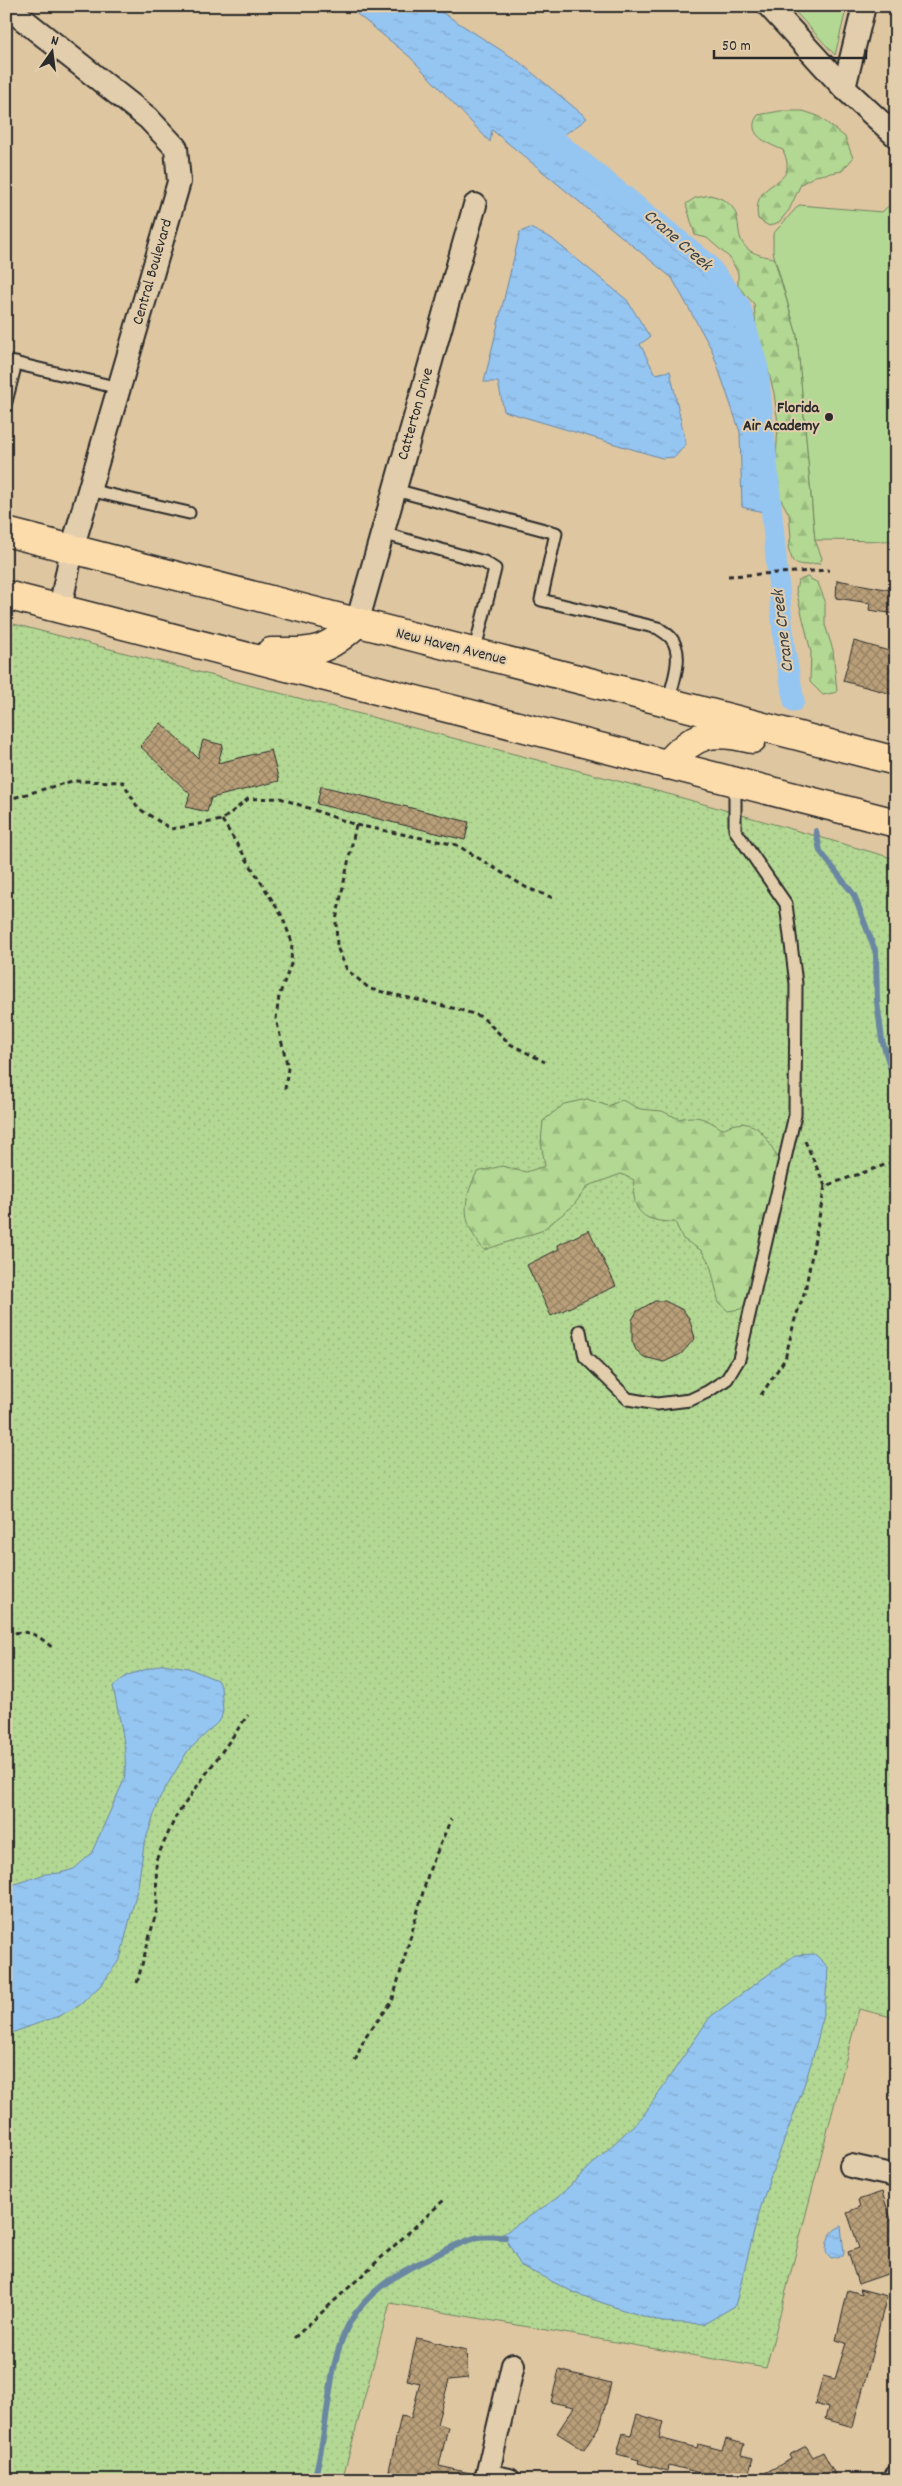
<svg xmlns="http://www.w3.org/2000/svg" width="902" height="2486" viewBox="0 0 902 2486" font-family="Dekko,sans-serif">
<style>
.grass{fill:url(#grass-dots);stroke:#6f825f}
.forest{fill:url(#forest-firs);stroke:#6f825f}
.park{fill:#b3d893;stroke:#6f825f}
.water{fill:url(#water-ripples);stroke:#6b87a2}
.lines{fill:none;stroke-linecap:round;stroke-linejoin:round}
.stream{stroke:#6b87a2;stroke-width:6}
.canal{stroke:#95c5f1;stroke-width:21}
.building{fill:url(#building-cross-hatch);stroke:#2b2b2b}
.lane-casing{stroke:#2b2b2b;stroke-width:15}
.street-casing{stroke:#2b2b2b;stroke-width:26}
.primary-casing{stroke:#2b2b2b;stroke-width:31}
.path{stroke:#2b2b2b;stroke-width:3;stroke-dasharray:5 4;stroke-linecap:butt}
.lane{stroke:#e2ceac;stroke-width:11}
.street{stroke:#e2ceac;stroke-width:22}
.primary{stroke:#fddcac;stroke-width:28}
.poi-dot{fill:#2b2b2b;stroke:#e2ceac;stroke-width:2}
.labels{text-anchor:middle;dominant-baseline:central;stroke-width:4;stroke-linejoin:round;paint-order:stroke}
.street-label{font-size:16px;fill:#2b2b2b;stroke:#e2ceac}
.poi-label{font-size:16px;font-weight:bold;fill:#2b2b2b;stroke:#e2ceac;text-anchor:end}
.water-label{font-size:18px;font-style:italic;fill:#3b4249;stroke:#e2ceac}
</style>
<defs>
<pattern id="grass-dots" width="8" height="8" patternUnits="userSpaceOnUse" patternTransform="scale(1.25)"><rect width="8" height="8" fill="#b3d893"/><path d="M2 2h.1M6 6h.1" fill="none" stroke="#9aba7f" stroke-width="1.8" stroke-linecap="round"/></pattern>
<pattern id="forest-firs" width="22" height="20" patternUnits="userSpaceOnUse" patternTransform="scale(1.25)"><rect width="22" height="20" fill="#b3d893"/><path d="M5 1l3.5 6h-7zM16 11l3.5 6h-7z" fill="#9aba7f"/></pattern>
<pattern id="water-ripples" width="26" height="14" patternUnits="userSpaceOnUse" patternTransform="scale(1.25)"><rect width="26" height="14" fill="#95c5f1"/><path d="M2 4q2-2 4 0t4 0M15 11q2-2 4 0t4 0" fill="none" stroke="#81a9cf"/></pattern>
<pattern id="building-cross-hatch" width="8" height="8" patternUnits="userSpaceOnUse" patternTransform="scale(1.25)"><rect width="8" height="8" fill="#b99f79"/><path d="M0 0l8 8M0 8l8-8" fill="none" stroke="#978263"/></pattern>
</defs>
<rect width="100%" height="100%" fill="#dec6a1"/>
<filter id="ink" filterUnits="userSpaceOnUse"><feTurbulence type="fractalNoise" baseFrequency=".02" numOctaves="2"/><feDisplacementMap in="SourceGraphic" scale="10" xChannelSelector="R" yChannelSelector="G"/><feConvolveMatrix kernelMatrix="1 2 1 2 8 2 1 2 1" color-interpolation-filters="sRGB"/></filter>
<g filter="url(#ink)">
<!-- grass -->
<polygon class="grass" points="6,622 672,795 896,859 896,2018 859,2009 766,2368 390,2303 342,2480 6,2480"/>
<!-- forest -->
<g class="forest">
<path d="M780,111H803L818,116L845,137L853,158L842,171L815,176L801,184L789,210L779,222L769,226L758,219C750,174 802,192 783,150C768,144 744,134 758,115Z"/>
<path d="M710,195C763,208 712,250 774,258L797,335L815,540L822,558L820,563L803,565L793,562L788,547L791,537L789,514L778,494L775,480L778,423L774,393L767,366L758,352L754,304L738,286V273L730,258L707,238L695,235L686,204L695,198Z"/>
<polygon points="807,577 818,583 825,601 825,625 833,650 837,692 823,695 810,682 811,652 796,590 798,581"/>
<path d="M587,1099L608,1106L622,1100L640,1109L662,1111L679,1119C697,1114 707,1119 722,1129C757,1112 766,1137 781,1164L749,1299L741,1309L728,1311L719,1303L710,1264L702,1251L683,1239L675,1222C644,1222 631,1213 634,1180L621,1174L588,1186L573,1206L541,1231L484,1250C462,1223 461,1204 477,1172L502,1166L526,1172L545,1166L541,1142L543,1121L564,1104Z"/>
</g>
<!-- park -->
<g class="park">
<polygon points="790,6 847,6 835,55"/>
<polygon points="896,199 896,541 815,540 797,335 773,252 773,234 799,205 882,212"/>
</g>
<!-- water -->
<g class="water">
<path d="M347,6H432L518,61L587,118C577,129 552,136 556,153L700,271L733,311L749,371L763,512L742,507L740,432L712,350L672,278L492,130L490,142L409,56Z"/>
<polygon points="530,228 551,238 627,300 650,337 640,344 655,374 670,371 686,444 675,457 662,458 504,411 498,382 484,382 520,232"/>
<path d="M163,1664L188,1668L217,1680L221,1687L223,1710L221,1719L187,1752L160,1797L144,1845L138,1886L120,1959L102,1984L80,2005L59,2016L14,2032L6,2037V1887L45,1874L60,1873L74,1869L91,1854L124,1780C129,1749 118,1716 113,1686L128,1675Z"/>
<path d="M815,1954L828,1967C826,2043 793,2113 768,2184C755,2223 746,2265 735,2306L704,2324L662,2322L617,2308L575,2293L521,2266L503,2234L557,2198L643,2116L710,2017L795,1955Z"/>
<path d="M841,2226L844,2253L843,2256L831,2258L826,2252C826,2240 830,2231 841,2226Z"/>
</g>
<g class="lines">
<!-- stream -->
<g class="stream">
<polyline points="816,831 820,851 854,895 876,953 877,1002 882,1040 896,1086"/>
<path d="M314,2480C341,2382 313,2310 426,2260C442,2252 458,2243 475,2238C483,2235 496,2237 505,2237"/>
</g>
<!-- canal -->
<polyline class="canal" points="534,123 707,263 740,306 758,368 785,652 794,701"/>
</g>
<!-- building -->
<g class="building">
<polygon points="837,580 896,591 896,614 869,610 870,603 836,598"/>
<polygon points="854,641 896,653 896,695 843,681"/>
<polygon points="161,723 198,758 203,740 223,745 218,763 271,750 279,781 211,798 207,812 186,807 190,794 140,746"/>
<polygon points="321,786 469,822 465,840 317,804"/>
<polygon points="589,1230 616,1286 551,1316 527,1265 559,1249 558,1245"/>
<polygon points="655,1301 665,1301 683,1310 689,1318 695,1338 681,1354 664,1362 644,1357 636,1350 632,1341 632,1320 637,1311"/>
<polygon points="882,2192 896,2235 896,2271 858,2284 848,2252 859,2248 847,2212 860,2207 858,2200"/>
<polygon points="860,2289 887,2296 853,2427 825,2419 828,2408 815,2404 823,2376 835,2379 846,2343 836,2340 848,2290 862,2294"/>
<polygon points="417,2338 466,2350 468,2378 449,2380 437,2424 448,2427 439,2466 470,2473 469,2480 409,2480 388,2475 401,2416 411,2418 420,2383 407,2380"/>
<polygon points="559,2370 611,2383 601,2423 584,2450 557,2433 574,2407 551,2402"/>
<polygon points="637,2414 663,2422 659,2438 697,2448 698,2444 722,2450 726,2439 744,2444 741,2455 753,2458 747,2480 727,2480 669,2465 668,2471 638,2463 639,2460 617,2454 623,2433 631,2435"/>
<polygon points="806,2446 813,2457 823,2452 835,2474 824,2480 752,2480 791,2459 789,2455"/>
</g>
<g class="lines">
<!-- lane casing -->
<g class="lane-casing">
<g id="lane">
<polyline points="6,361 119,388"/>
<polyline points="6,402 16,363"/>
<polyline points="89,490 189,513"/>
<path d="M395,490L556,533L541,600L658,628C662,631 668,634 671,638C685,655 672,684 668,703"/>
<polyline points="382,533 484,562 495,569 474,653"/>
<polyline points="580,1331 585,1357 628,1399 657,1404 690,1400 707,1392 727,1379 739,1359 795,1115 796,984 786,904 735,830 735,782"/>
</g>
</g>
<!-- street casing -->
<g class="street-casing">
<g id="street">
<polyline points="6,6 148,118 176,148 179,182 72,549 60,609"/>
<polyline points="769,6 844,88 896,136"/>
<polyline points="844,88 864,6"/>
<polyline points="357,623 475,205"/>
<polyline points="851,2166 896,2176"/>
<polyline points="487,2475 509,2480"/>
<polyline points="486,2480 513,2365"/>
<polyline points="895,2480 896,2477"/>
</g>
</g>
<!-- primary casing -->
<g class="primary-casing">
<g id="primary">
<polyline points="6,532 896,761"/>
<polyline points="6,595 896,823"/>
<path d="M271,652C315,652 323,654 357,623"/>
<path d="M667,765C694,733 711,729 752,739"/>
</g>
</g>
<!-- path -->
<g class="path">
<polyline points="728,576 829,570"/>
<polyline points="6,800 72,781 123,782 138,808 171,829 222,820 248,799 280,798 356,825 457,845 527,888 556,899"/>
<polyline points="222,820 282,916 292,942 291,964 279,996 276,1019 288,1068 285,1089"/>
<polyline points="356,825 336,920 337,947 347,970 370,989 461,1010 482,1017 510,1044 545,1062"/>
<polyline points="805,1141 825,1186"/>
<polyline points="761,1395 785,1359 795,1319 805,1291 825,1186 896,1161"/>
<path d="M6,1635C29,1628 38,1635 54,1649"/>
<polyline points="137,1983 157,1909 156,1860 176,1816 248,1715"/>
<polyline points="355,2061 365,2037 392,2002 429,1871 451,1819"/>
<polyline points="294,2338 445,2199"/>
</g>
<!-- lane -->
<use href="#lane" class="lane"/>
<!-- street -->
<use href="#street" class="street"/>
<!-- primary -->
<use href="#primary" class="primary"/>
</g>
</g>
<!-- markers -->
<circle class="poi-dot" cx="829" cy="417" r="5"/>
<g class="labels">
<!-- street labels -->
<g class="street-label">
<text transform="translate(153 272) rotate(-74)">Central Boulevard</text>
<text transform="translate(416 414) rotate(-74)">Catterton Drive</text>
<text transform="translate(451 647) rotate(14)">New Haven Avenue</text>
</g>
<!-- poi labels -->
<g class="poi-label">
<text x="819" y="408">Florida<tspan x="819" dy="18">Air Academy</tspan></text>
</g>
<!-- water labels -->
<g class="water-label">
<text transform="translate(677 241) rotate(41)">Crane Creek</text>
<text transform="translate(784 631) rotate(-97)">Crane Creek</text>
</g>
</g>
<!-- margin -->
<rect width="902" height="2486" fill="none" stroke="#e2ceac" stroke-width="25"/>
<rect x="12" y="12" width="877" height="2461" fill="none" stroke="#2b2b2b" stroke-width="2" filter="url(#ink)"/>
<!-- north arrow -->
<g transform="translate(52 52) rotate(14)" stroke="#e2ceac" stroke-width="4" paint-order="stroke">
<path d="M0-4L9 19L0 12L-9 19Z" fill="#2b2b2b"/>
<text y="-8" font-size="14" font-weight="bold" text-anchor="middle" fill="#2b2b2b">N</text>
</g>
<!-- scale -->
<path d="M714 50v8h152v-8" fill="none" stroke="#2b2b2b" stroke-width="2.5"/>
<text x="722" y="50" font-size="15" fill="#2b2b2b" stroke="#e2ceac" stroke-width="4" paint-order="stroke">50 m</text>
</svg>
